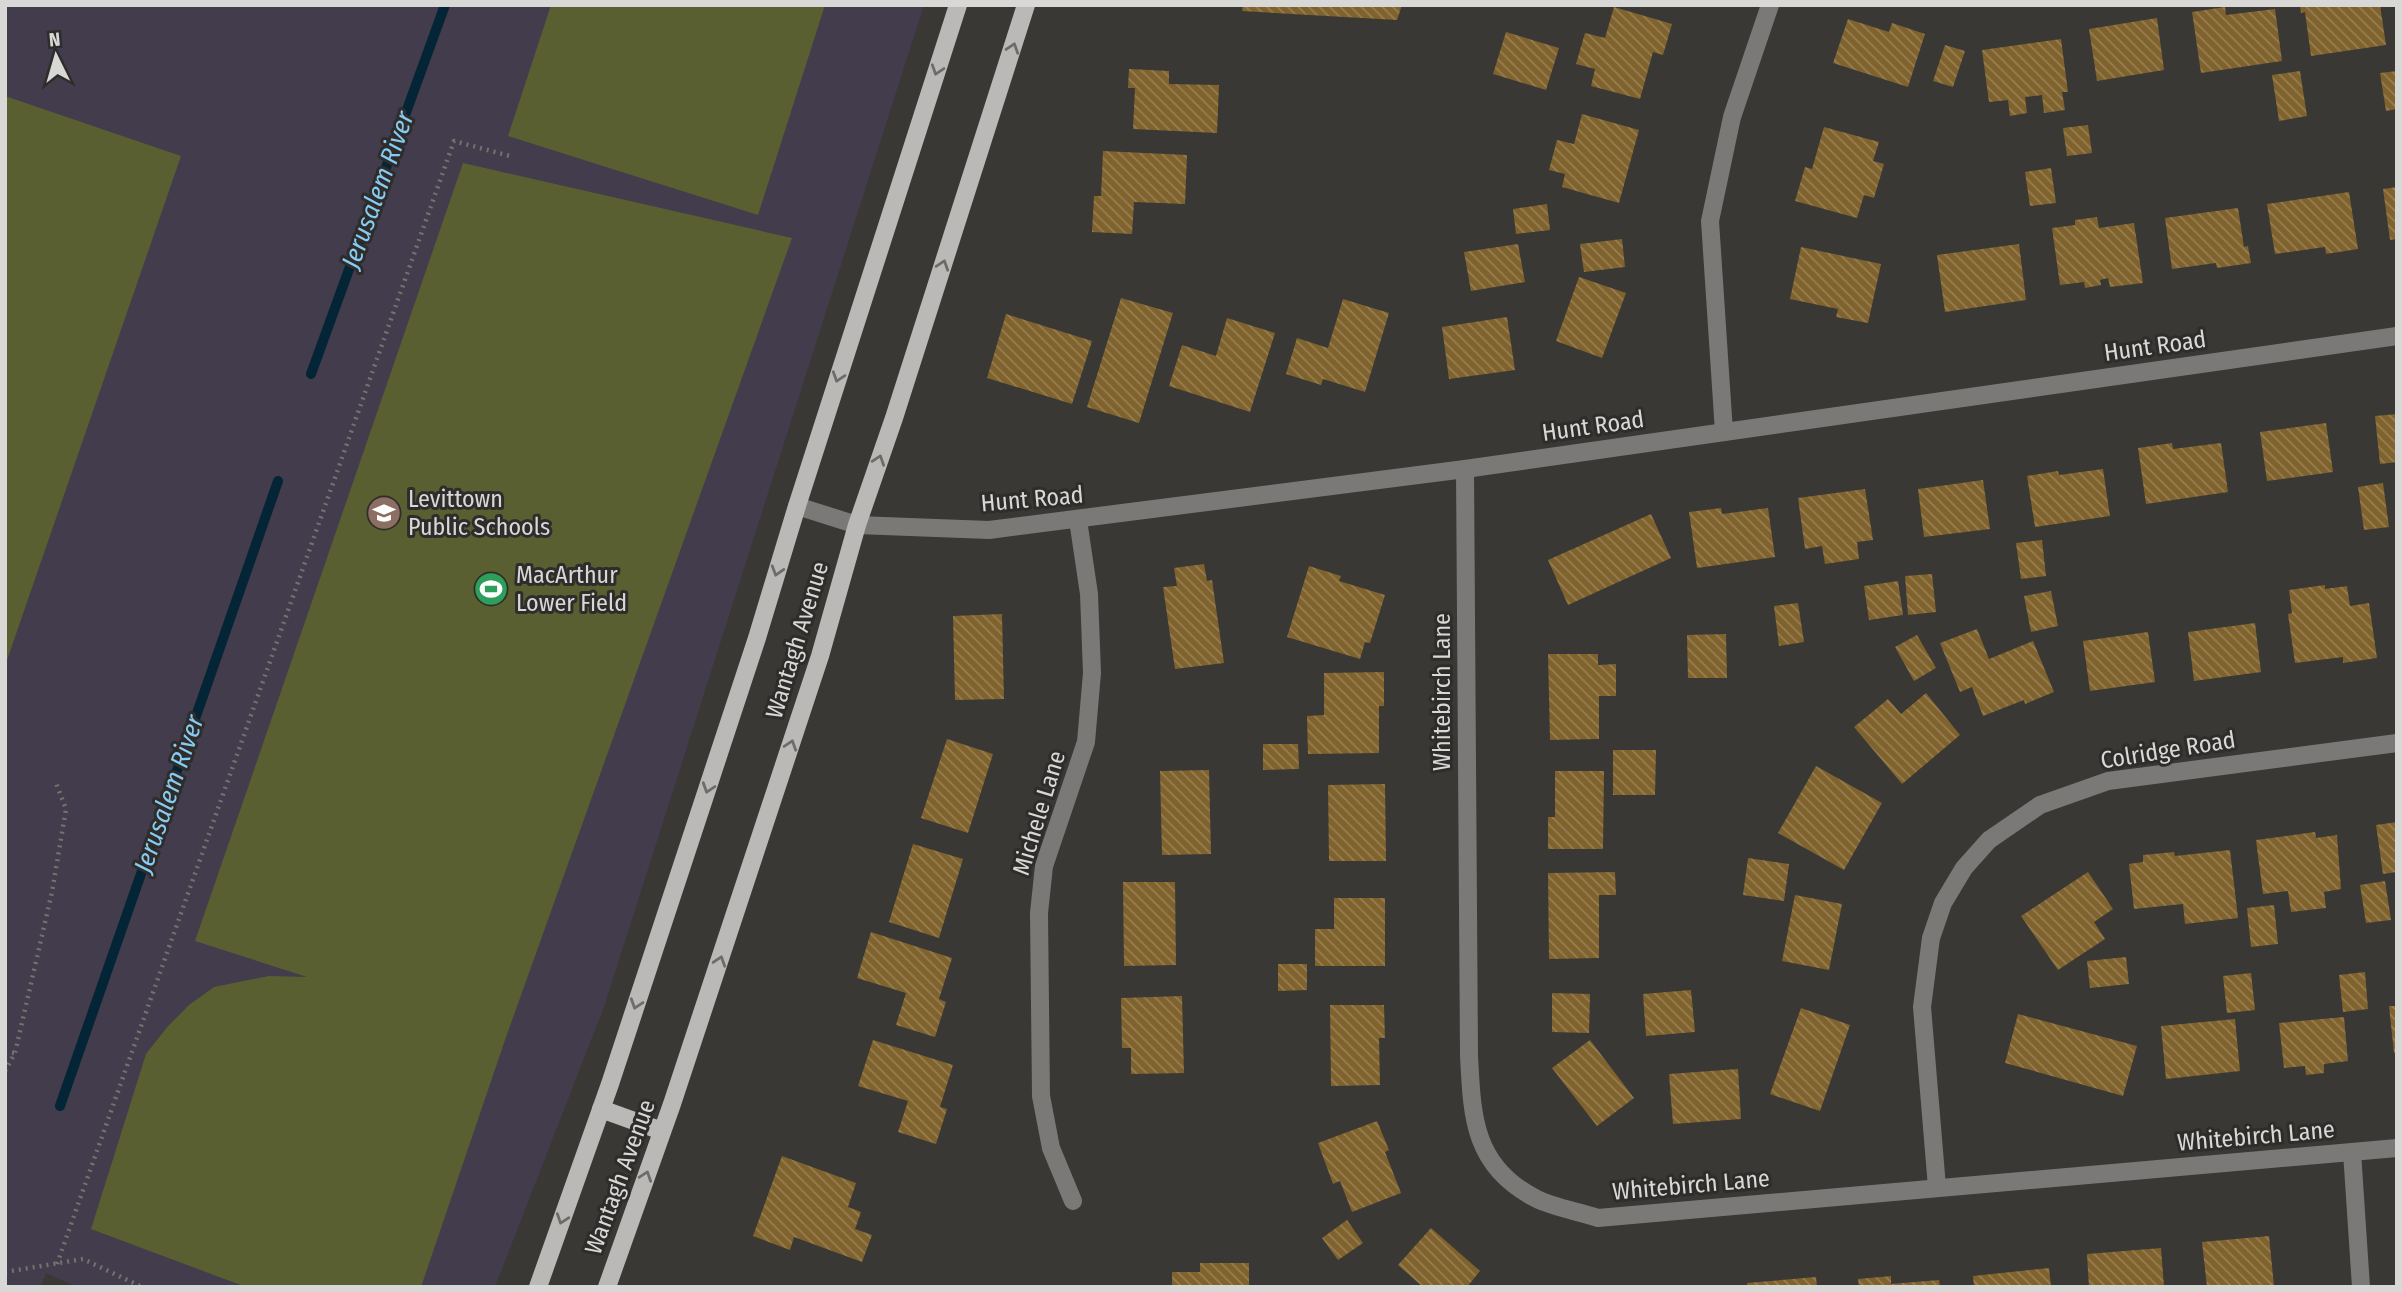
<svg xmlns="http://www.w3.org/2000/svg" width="2402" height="1292" viewBox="0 0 2402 1292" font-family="'Fira Sans Condensed',sans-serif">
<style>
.education{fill:#423c4d}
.pitch{fill:#5a5f31}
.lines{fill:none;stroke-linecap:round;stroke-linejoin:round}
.stream{stroke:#042536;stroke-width:10}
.building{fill:url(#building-back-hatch)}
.path{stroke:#73726f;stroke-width:4.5;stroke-dasharray:2 5;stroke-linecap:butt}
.minor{stroke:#7a7978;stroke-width:18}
.major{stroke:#bbb9b7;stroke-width:18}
.oneway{stroke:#6e6c6a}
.labels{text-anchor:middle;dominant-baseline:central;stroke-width:6;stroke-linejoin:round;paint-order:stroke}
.street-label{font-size:24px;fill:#d8d8d6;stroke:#2f2d2b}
.poi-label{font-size:24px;fill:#d8d8d6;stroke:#2f2d2b;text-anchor:start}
.water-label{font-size:26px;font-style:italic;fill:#87cbf3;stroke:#2f2d2b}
</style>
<defs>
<pattern id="building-back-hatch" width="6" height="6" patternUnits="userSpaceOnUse" patternTransform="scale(1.75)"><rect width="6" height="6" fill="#7f622c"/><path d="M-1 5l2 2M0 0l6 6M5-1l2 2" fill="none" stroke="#967f54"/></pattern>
</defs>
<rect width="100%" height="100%" fill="#393835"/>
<!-- education -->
<polygon class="education" points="5,5 924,5 604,1007 495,1287 77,1287 46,1273 41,1287 5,1287"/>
<!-- pitch -->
<g class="pitch">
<polygon points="551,5 825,5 758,215 508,136"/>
<polygon points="5,96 181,156 5,666"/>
<polygon points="463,163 792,238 505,1040 421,1287 246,1287 91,1229 146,1054 168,1026 189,1005 214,987 269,976 307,977 195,941"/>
</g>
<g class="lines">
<!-- stream -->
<g class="stream">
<polyline points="311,374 445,5"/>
<polyline points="60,1106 278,481"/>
</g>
</g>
<!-- building -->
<g class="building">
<polygon points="1243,5 1402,5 1397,20 1242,11"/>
<polygon points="2300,5 2380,5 2386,45 2311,56 2305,12 2301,13"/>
<polygon points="1614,7 1672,24 1663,55 1653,52 1640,99 1591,86 1595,69 1576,64 1585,33 1605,38"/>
<polygon points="2225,7 2226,15 2275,9 2282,61 2201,73 2192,12"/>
<polygon points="2157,18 2164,70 2097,81 2089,29"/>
<polygon points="1848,19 1889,32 1892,23 1925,34 1908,87 1833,63"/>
<polygon points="1506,32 1559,48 1546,90 1493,74"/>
<polygon points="2061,39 2068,92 2062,92 2065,110 2044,113 2042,95 2025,97 2027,113 2010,116 2008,100 1989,102 1982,50"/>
<polygon points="1945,45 1965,51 1953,87 1933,81"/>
<polygon points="1129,69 1169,71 1169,84 1219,85 1217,133 1133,129 1135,88 1128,88"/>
<polygon points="2300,71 2307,116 2279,121 2272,75"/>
<polygon points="2397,71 2397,109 2386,111 2380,73"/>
<polygon points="1582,114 1639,130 1619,203 1562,187 1565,174 1549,170 1557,140 1574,144"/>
<polygon points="2088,125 2092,153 2067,156 2063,128"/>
<polygon points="1824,127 1879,142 1873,161 1884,164 1874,198 1864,195 1857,218 1795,201 1805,167 1812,169"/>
<polygon points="1103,151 1187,155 1185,204 1134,202 1132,234 1092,232 1094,196 1101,196"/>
<polygon points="2051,168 2056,203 2030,206 2025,172"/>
<polygon points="2397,187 2397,239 2390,240 2383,189"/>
<polygon points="2349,192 2358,249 2326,254 2325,247 2275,254 2267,204"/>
<polygon points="1547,204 1550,230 1516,234 1513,209"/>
<polygon points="2238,208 2244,247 2248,246 2251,263 2217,268 2216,263 2172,269 2165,218"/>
<polygon points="2097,217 2099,228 2134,223 2143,283 2110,287 2108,278 2100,280 2101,285 2085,288 2084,282 2060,285 2052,228 2075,225 2075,220"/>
<polygon points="1622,239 1625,267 1584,272 1580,244"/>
<polygon points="1518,244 1525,282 1471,291 1464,252"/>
<polygon points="2019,244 2026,300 1945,312 1937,255"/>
<polygon points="1801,247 1881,264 1868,323 1836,317 1838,309 1790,299"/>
<polygon points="1579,277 1626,293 1602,358 1556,341"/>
<polygon points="1121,298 1173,313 1139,423 1087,407"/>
<polygon points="1343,299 1389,313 1365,392 1323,379 1321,385 1286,374 1297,338 1328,348"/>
<polygon points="1006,314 1092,341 1072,404 987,378"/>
<polygon points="1507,317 1515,370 1449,379 1442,327"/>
<polygon points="1227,318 1275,333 1250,412 1169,386 1182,345 1216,356"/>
<polygon points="2397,414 2397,462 2380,464 2375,416"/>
<polygon points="2326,423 2333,472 2267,481 2260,432"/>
<polygon points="2172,443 2173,449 2221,443 2228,492 2146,504 2138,448"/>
<polygon points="2103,469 2110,516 2035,527 2027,476 2058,471 2059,475"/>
<polygon points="1983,480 1990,529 1924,537 1918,489"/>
<polygon points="2383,483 2389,527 2364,530 2358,487"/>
<polygon points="1865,489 1873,540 1857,542 1859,559 1825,564 1822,546 1805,549 1798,498"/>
<polygon points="1721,508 1722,514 1768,508 1775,557 1697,568 1689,512"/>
<polygon points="1651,514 1671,558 1568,605 1548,560"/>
<polygon points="2042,540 2046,576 2021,579 2016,543"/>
<polygon points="1204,564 1207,581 1212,580 1224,663 1175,669 1163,587 1177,586 1174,568"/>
<polygon points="1309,566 1341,576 1339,581 1385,595 1370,643 1365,642 1360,659 1287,637"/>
<polygon points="1932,574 1936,612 1908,615 1905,576"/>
<polygon points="1898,581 1903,615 1869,620 1864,586"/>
<polygon points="2325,585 2325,589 2347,586 2350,606 2369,603 2377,658 2343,663 2343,657 2295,663 2288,614 2292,613 2289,590"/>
<polygon points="2051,591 2058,626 2031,632 2024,596"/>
<polygon points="1798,603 1804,642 1779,646 1774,606"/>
<polygon points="1002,614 1004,699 955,700 953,616"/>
<polygon points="2255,623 2261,672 2194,681 2188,632"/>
<polygon points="1977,629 1989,659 2033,641 2054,692 2025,704 2024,700 1983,716 1972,687 1960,692 1940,643"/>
<polygon points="2148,632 2155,682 2090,691 2083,641"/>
<polygon points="1726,634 1727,678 1688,678 1687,635"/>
<polygon points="1917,635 1936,668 1914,681 1895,647"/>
<polygon points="1548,654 1598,654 1598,665 1616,664 1616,696 1599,696 1599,739 1550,740"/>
<polygon points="1384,672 1384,706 1379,706 1379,753 1308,754 1307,716 1324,715 1324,673"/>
<polygon points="1926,693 1960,735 1902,784 1854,727 1888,699 1901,714"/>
<polygon points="947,739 993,754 968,833 921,818"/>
<polygon points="1263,744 1298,744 1299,769 1263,770"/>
<polygon points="1613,750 1656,750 1655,795 1613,795"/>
<polygon points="1816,766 1882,803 1844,870 1778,833"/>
<polygon points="1209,770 1211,854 1162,855 1160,771"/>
<polygon points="1555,771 1604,771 1603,849 1548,849 1548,817 1555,817"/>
<polygon points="1385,784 1386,861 1329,861 1328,785"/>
<polygon points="2397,822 2397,872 2383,874 2376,825"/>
<polygon points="2315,832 2316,838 2337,835 2341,889 2324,892 2326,908 2291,912 2288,891 2263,894 2256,840"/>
<polygon points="913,844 963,859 939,938 889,922"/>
<polygon points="2230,850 2238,918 2185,924 2183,904 2134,909 2129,864 2143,862 2143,855 2174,852 2175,856"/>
<polygon points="1748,858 1789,864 1784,901 1743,895"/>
<polygon points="1615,872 1616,895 1599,895 1599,958 1549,959 1548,873"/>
<polygon points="2088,872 2113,909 2094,922 2105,939 2058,970 2021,916"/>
<polygon points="2385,881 2391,920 2366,923 2360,885"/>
<polygon points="1123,882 1175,882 1176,965 1124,966"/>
<polygon points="1795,895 1842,904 1829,970 1782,961"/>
<polygon points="1334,898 1385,898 1385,966 1315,966 1315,929 1334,929"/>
<polygon points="2274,905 2278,944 2251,947 2247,908"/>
<polygon points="871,932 952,958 939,999 946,1002 935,1037 896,1025 906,993 857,978"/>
<polygon points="2126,957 2129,984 2090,988 2087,961"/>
<polygon points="1278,964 1307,964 1307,990 1278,991"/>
<polygon points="2365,972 2368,1009 2343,1012 2339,975"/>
<polygon points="2251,973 2255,1010 2227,1013 2223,976"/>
<polygon points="1691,990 1695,1032 1646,1036 1643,994"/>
<polygon points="1552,993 1590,994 1589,1033 1552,1032"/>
<polygon points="1182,996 1184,1073 1131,1074 1131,1048 1122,1048 1121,998"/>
<polygon points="1330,1005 1384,1005 1385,1038 1379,1038 1380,1085 1331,1086"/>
<polygon points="2389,1006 2397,1006 2397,1053 2394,1053"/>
<polygon points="1801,1008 1850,1025 1820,1111 1770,1094"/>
<polygon points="2018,1014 2137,1046 2123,1096 2005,1063"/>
<polygon points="2344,1017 2348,1061 2324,1064 2324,1073 2306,1075 2305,1066 2284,1068 2279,1023"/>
<polygon points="2235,1019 2240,1071 2166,1079 2161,1026"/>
<polygon points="873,1040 953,1065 940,1107 947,1109 936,1144 898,1132 908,1101 858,1086"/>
<polygon points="1590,1040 1634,1098 1597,1126 1552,1068"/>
<polygon points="1738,1069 1741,1119 1673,1124 1669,1074"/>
<polygon points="1377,1121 1389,1150 1385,1152 1401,1193 1352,1212 1340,1181 1333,1184 1318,1143"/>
<polygon points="782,1156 856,1183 848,1207 861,1212 855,1229 872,1235 862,1262 794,1237 790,1250 753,1236"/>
<polygon points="1347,1220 1363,1243 1338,1260 1322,1238"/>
<polygon points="1431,1228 1480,1271 1467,1287 1423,1287 1398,1265"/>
<polygon points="2269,1236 2274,1286 2207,1287 2202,1242"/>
<polygon points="2161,1248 2164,1287 2089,1287 2087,1254"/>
<polygon points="1200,1263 1249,1263 1249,1287 1172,1287 1172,1272 1200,1272"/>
<polygon points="2049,1268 2051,1287 1974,1287 1973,1276"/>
<polygon points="1891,1276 1891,1284 1939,1280 1940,1287 1859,1287 1858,1279"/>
<polygon points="1816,1277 1817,1287 1748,1287 1747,1283"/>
</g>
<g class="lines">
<!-- path -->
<g class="path">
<polyline points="5,1052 15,1053"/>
<polyline points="5,1071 15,1053 52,892 66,809 56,783"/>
<polyline points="57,1264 454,141 510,156"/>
<polyline points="5,1272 83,1259 142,1287"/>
</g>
<!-- minor -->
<g class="minor">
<polyline points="1724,432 1710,221 1732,117 1770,5"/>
<path d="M1465,469L1469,1055C1472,1116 1473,1166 1535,1198C1554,1208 1578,1211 1598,1218L2397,1148"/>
<polyline points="797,506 857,525 989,530 1465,469 2397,336"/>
<polyline points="2352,1152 2361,1287"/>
<polyline points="1937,1187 1922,1007 1931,938 1943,903 1964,868 1989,840 2040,805 2108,781 2397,743"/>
<polyline points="1073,1201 1051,1148 1041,1096 1039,913 1044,866 1086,742 1092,673 1089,594 1078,520"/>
</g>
<!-- major -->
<g class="major">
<polyline points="601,1109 662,1131"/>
<polyline points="538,1287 610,1084 757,638 797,506 958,5"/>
<polyline points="607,1287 672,1104 820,656 857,525 894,418 1026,5"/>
</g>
</g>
<!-- one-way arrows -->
<defs><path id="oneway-chevron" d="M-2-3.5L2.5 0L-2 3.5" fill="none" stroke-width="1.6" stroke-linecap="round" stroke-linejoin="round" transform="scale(1.75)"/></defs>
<g class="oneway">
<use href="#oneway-chevron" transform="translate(1013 48) rotate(-72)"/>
<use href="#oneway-chevron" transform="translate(937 70) rotate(108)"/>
<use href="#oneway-chevron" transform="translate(943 265) rotate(-72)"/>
<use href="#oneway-chevron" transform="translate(838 377) rotate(108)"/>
<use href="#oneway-chevron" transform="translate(879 460) rotate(-71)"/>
<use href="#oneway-chevron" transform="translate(777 571) rotate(107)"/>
<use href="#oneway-chevron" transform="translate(791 745) rotate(-72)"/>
<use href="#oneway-chevron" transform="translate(708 788) rotate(108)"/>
<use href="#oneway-chevron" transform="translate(720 961) rotate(-72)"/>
<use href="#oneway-chevron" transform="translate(636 1004) rotate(108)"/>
<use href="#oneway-chevron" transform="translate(646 1176) rotate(-71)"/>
<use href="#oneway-chevron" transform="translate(562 1219) rotate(109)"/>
</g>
<!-- icons -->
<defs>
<g id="school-disc" transform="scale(1.75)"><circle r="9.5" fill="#8d6e63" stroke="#2f2d2b"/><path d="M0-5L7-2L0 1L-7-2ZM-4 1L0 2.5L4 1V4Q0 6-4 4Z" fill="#fff"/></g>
<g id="stadium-disc" transform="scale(1.75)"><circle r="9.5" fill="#2e9e5b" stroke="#2f2d2b"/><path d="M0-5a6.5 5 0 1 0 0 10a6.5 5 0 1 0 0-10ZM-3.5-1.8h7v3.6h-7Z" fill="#fff"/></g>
</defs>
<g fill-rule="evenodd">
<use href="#school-disc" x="384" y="513"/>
<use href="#stadium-disc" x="491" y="589"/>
</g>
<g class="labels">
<!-- street labels -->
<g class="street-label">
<text transform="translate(2155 346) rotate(-8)">Hunt Road</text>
<text transform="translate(1593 426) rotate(-8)">Hunt Road</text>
<text transform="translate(1032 499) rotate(-5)">Hunt Road</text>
<text transform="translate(797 640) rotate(-73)">Wantagh Avenue</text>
<text transform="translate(1442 692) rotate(-90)">Whitebirch Lane</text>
<text transform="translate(2168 750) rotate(-9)">Colridge Road</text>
<text transform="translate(1039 813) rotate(-73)">Michele Lane</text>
<text transform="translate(2256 1136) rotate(-5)">Whitebirch Lane</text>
<text transform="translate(620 1177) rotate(-70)">Wantagh Avenue</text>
<text transform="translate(1691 1185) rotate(-5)">Whitebirch Lane</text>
</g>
<!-- poi labels -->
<g class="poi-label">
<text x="408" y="499">Levittown<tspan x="408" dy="28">Public Schools</tspan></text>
<text x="516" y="575">MacArthur<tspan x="516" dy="28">Lower Field</tspan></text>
</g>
<!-- water labels -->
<g class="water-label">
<text transform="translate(378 190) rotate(-70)">Jerusalem River</text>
<text transform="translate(169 794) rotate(-71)">Jerusalem River</text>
</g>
</g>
<!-- border -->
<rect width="2402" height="1292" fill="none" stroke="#d8d8d6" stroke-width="14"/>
<!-- north arrow -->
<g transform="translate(56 56) rotate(355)" stroke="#2f2d2b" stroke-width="5" paint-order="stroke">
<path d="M0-5L12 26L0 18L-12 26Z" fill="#d8d8d6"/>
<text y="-10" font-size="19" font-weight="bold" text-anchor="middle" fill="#d8d8d6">N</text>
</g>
</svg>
